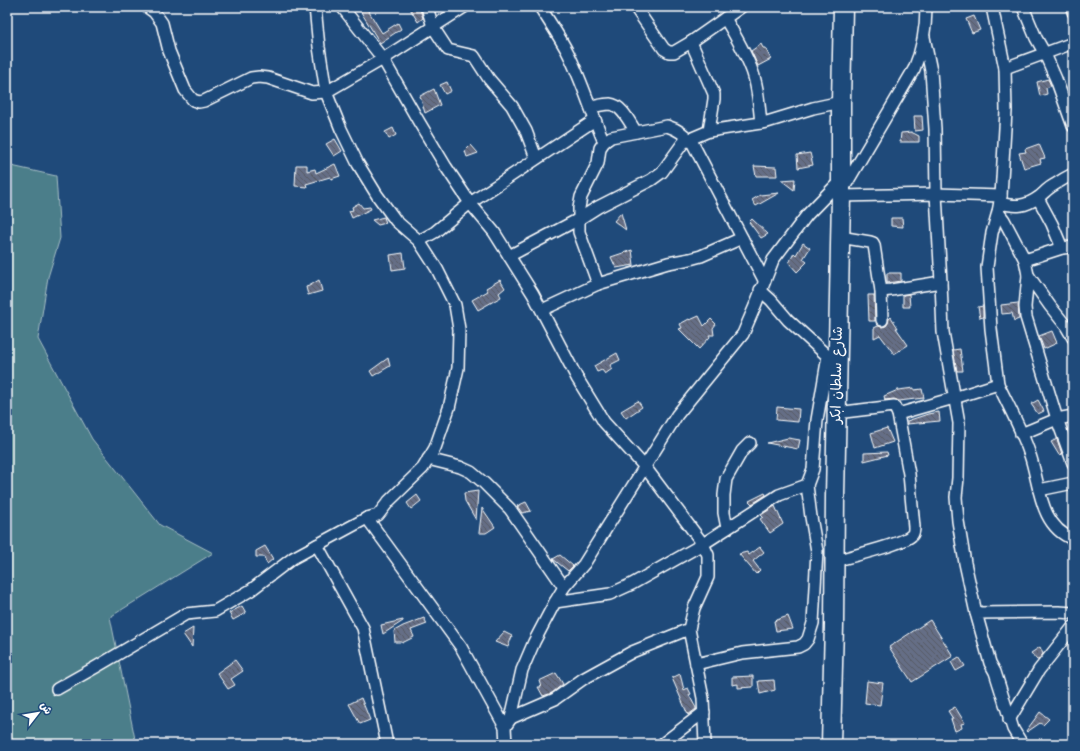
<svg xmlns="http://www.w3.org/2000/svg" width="1080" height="751" viewBox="0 0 1080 751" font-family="'Architects Daughter','Playpen Sans Arabic',sans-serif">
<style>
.green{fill:#4c7e8a;stroke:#a6bec4}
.building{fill:url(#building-back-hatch);stroke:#fff}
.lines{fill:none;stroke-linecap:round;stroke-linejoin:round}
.minor-casing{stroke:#fff;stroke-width:14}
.trunk-casing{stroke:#fff;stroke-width:21}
.minor{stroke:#1f4a7a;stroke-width:11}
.trunk{stroke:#1f4a7a;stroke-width:18}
.labels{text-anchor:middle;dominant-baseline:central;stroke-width:3.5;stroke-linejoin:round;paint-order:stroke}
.street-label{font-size:14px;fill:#fff;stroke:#1f4a7a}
</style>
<defs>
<pattern id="building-back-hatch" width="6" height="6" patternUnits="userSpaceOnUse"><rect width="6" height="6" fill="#656e86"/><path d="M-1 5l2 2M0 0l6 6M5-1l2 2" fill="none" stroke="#565a63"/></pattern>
</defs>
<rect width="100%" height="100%" fill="#1f4a7a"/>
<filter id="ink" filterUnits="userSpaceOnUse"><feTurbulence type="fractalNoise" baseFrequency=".025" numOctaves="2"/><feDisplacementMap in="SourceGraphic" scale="8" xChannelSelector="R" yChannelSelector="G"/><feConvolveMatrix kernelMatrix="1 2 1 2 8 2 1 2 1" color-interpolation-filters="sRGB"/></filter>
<g filter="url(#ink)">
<!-- green -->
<polygon class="green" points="7,165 56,176 60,238 48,277 38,339 92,439 160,525 213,553 110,617 136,744 7,744"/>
<!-- building -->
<g class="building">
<polygon points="358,7 366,7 382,33 398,23 401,29 380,43"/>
<polygon points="409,7 419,7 423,18 418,22"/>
<polygon points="974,16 980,30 972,33 966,19"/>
<polygon points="761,44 763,48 765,48 771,59 758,66 751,51"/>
<polygon points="1048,79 1051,86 1046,88 1047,94 1040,96 1037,82"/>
<polygon points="447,82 451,91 445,94 440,85"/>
<polygon points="434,89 440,105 425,113 420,96"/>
<polygon points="914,116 922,116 923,130 915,131"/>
<polygon points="393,128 396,135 389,139 385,132"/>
<polygon points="911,132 919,136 919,142 900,142 901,133"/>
<polygon points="335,139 342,151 334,156 326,144"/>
<polygon points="1039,144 1045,158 1040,159 1041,163 1024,168 1019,153 1026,152 1025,149"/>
<polygon points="471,145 478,153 467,157 465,151"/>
<polygon points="810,153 813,165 798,168 797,155"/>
<polygon points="335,164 340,176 331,179 330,177 306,184 307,187 295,186 296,165 307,165 307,171 315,169 316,173"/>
<polygon points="754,166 776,167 777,176 756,176"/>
<polygon points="795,179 794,190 781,180"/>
<polygon points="779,193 756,206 752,200 760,195"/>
<polygon points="359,203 363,208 370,207 371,209 352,218 349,211 353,210 352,207"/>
<polygon points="621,213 626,230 614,221"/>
<polygon points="384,217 386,223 378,225 372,220"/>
<polygon points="891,218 902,218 903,227 891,226"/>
<polygon points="752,219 768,234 761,238 749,222"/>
<polygon points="803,243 810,248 803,259 807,262 797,272 789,263 794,253 796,255"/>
<polygon points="632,250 634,265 616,268 611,257"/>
<polygon points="403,253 405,268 392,270 390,255"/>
<polygon points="887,273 901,273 901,281 887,283"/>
<polygon points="319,280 322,291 308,295 306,287 309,286"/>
<polygon points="500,280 505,288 499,293 501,297 478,310 472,300 488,291 486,288"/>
<polygon points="909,294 910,307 903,307 903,295"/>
<polygon points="868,295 874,295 875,321 869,321"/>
<polygon points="1018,303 1019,319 1014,321 1012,313 1002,314 1001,305"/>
<polygon points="983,306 983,317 980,318 978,307"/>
<polygon points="699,316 704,326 711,319 716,324 713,328 714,335 709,335 710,337 699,349 679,329 682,328 680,324 689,319 690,320"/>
<polygon points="891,317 898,328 896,328 908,345 894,354 880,335 874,338 874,328 878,326 882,327 886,326 888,323 889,319"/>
<polygon points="1052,331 1057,343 1044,349 1039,336"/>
<polygon points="960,349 963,371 957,371 953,350"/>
<polygon points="617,353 620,360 610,365 612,369 605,374 602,370 597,372 594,366"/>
<polygon points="388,358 390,366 373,376 370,371"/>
<polygon points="914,388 914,390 922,389 924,398 899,401 894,399 885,400 884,396 898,390"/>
<polygon points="1038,400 1044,411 1038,414 1031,404"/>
<polygon points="638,401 642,407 626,418 621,411"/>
<polygon points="777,407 799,409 798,422 776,420"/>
<polygon points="939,412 940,421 907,424 907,421 928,414"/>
<polygon points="887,428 893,442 875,448 871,433"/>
<polygon points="788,438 800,440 798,449 767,443"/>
<polygon points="1057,439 1062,454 1059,455 1051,442"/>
<polygon points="887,452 888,455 864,461 864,453"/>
<polygon points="478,491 476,520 465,501 464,493"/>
<polygon points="765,493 766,495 752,504 749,501"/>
<polygon points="417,495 421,501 411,509 407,503"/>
<polygon points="526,502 531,511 522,513 517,506"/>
<polygon points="775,506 783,524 770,533 760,519 763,517 761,515"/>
<polygon points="482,508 495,527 486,533 479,533"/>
<polygon points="265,546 273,559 267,564 264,557 256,557 256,551"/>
<polygon points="760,547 764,552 753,561 760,570 756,574 739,554 747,552 749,555"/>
<polygon points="560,555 573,566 568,571 553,559"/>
<polygon points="242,606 246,613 233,620 229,613"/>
<polygon points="788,616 793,629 776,631 774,621"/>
<polygon points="424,618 427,624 411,630 414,637 402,643 402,642 395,642 394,631 403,626"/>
<polygon points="403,620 403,621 383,634 381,625"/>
<polygon points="930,620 953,656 912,682 889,647"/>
<polygon points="193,628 192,647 183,634"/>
<polygon points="504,632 512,636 508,647 495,642"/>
<polygon points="1040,647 1043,654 1038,660 1037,660 1031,653"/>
<polygon points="959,657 965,666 956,671 951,662"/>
<polygon points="235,660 243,671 231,679 235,685 228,689 217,673"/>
<polygon points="556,673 563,684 552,693 543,696 538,687 541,687 539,681"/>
<polygon points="680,674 684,690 688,688 691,694 689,695 696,708 696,709 688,715 672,678"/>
<polygon points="753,676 753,687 738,688 738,684 732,685 732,677"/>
<polygon points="774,680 775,690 760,694 758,681"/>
<polygon points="867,681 883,683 880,705 865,703"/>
<polygon points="361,698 370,720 360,724 349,704"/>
<polygon points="955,707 965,723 961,724 962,728 955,731 951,719 953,719 948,711"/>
<polygon points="1040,712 1049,719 1043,725 1040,723 1027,732 1026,731"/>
</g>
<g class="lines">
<!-- minor casing -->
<g class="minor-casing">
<g id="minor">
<polyline points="147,7 154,12 162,23 169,51 185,90 193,100 199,102 204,101 251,78 259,77 268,78 312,93 326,92 383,59 464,7"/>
<polyline points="315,7 319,47 326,92 341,129 358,164 377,195 396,221 419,241 437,269 455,305 459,329 458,368 449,408 435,448 423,468 389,501 378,515 367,518 317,545 363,628 387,744"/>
<polyline points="342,7 383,59 419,122 446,167 470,203 494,232 533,294 577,378 604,422 645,467 703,544 708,555 708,577 694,608 689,629 703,698 705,744"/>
<polyline points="427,7 433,27 448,50 474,56 489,79 512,106 526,131 536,158"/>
<path d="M540,7C549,21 559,36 567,51C582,80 591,112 604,142"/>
<polyline points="635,7 664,49 669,52 674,52 691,42 741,7"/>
<path d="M992,7L1005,68L1006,111L1001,196L998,212L992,233L987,267L991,329L998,384C1009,407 1022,430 1030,455C1040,484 1039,526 1073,539"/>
<polyline points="1023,7 1036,38 1045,54 1056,79 1073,126"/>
<polyline points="1072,7 1073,12"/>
<path d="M725,18C734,34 744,50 751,68C758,84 759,106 761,123"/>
<polyline points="924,37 931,71 935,129 936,194 941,282 943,332 959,423 958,478 956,497 958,521 965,563 976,613"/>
<polyline points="691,42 714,94 714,99 709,131"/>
<polyline points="1005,68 1073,43"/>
<path d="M591,107C597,106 604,104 610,104C622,105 630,123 636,132"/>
<path d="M842,191L914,69C923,48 926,29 926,7"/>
<polyline points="841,196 936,194 1001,196"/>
<polyline points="1038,198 1052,224 1062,248"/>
<path d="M1000,203C1016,207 1025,207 1039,197C1044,193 1048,188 1054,185C1060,181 1067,177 1073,174"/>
<polyline points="998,212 1004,220 1025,260 1028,275 1025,307 1026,317 1057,419 1073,463"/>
<polyline points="840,237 870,242 873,243 874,245 881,291 882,320"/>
<polyline points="419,241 435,232 470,203 595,120"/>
<polyline points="509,256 579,219 598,207 651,180 662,172 683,143 690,139 709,131 767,122 813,108 841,102"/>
<polyline points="1025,260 1062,248 1073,247"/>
<polyline points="1028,275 1050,306 1066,326 1073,338"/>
<path d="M598,284L579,232V208L581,197L598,163L600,148L604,142L611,137L667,126C677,129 687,136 693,144L764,280"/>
<polyline points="760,290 771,300 788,320 799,330 833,361"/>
<polyline points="881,291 891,290 941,282"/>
<polyline points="542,310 598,284 668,263 690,259 701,256 742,238"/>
<polyline points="898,414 954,398 998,384"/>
<polyline points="1021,434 1057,419 1073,416"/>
<polyline points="428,459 460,467 471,472 484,483 510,509 564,587"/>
<polyline points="1039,490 1073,483"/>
<polyline points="367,518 461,647 505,727"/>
<polyline points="727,528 724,513 724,495 726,479 742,451 750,443"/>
<path d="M834,561C849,557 904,544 912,535C914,533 914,530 914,527L909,474L898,414L894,406L836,413"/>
<polyline points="555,602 610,594 632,584 703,544 779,495 807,485"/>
<polyline points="696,664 742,653 798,647 804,644 808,639 813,623 817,551 811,517 807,485 813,469 817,420 828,356"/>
<polyline points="57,689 96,667 186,614 215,611 251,590 293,558 317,545"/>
<polyline points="511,718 555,699 583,679 632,652 689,629"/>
<polyline points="1009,720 1039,670 1073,627"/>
<polyline points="506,744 505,727 511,718 522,670 534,642 555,602 564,587 584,564 677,415 743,334 755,306 773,260 807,215 841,180"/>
<polyline points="662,744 704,712"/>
<polyline points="1022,744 1013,729 995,672 990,663 976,613 1059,612 1073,613"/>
</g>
</g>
<!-- trunk casing -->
<g class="trunk-casing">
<polyline id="trunk" points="831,744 834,625 835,497 841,196 841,102 843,7"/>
</g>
<!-- minor -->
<use href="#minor" class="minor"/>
<!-- trunk -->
<use href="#trunk" class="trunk"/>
</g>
</g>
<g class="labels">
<!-- street labels -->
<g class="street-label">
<text transform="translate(837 375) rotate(-89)">شارع سلطان ابكر</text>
</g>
</g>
<!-- margin -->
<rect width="1080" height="751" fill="none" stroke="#1f4a7a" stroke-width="24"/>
<rect x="12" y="12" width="1056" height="727" fill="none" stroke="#fff" stroke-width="1.5" filter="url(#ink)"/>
<!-- north arrow -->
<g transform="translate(38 713) rotate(59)" stroke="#1f4a7a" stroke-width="3" paint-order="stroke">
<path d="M0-3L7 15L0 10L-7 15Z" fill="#ffffff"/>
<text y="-6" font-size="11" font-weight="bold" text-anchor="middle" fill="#ffffff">ش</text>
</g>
</svg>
